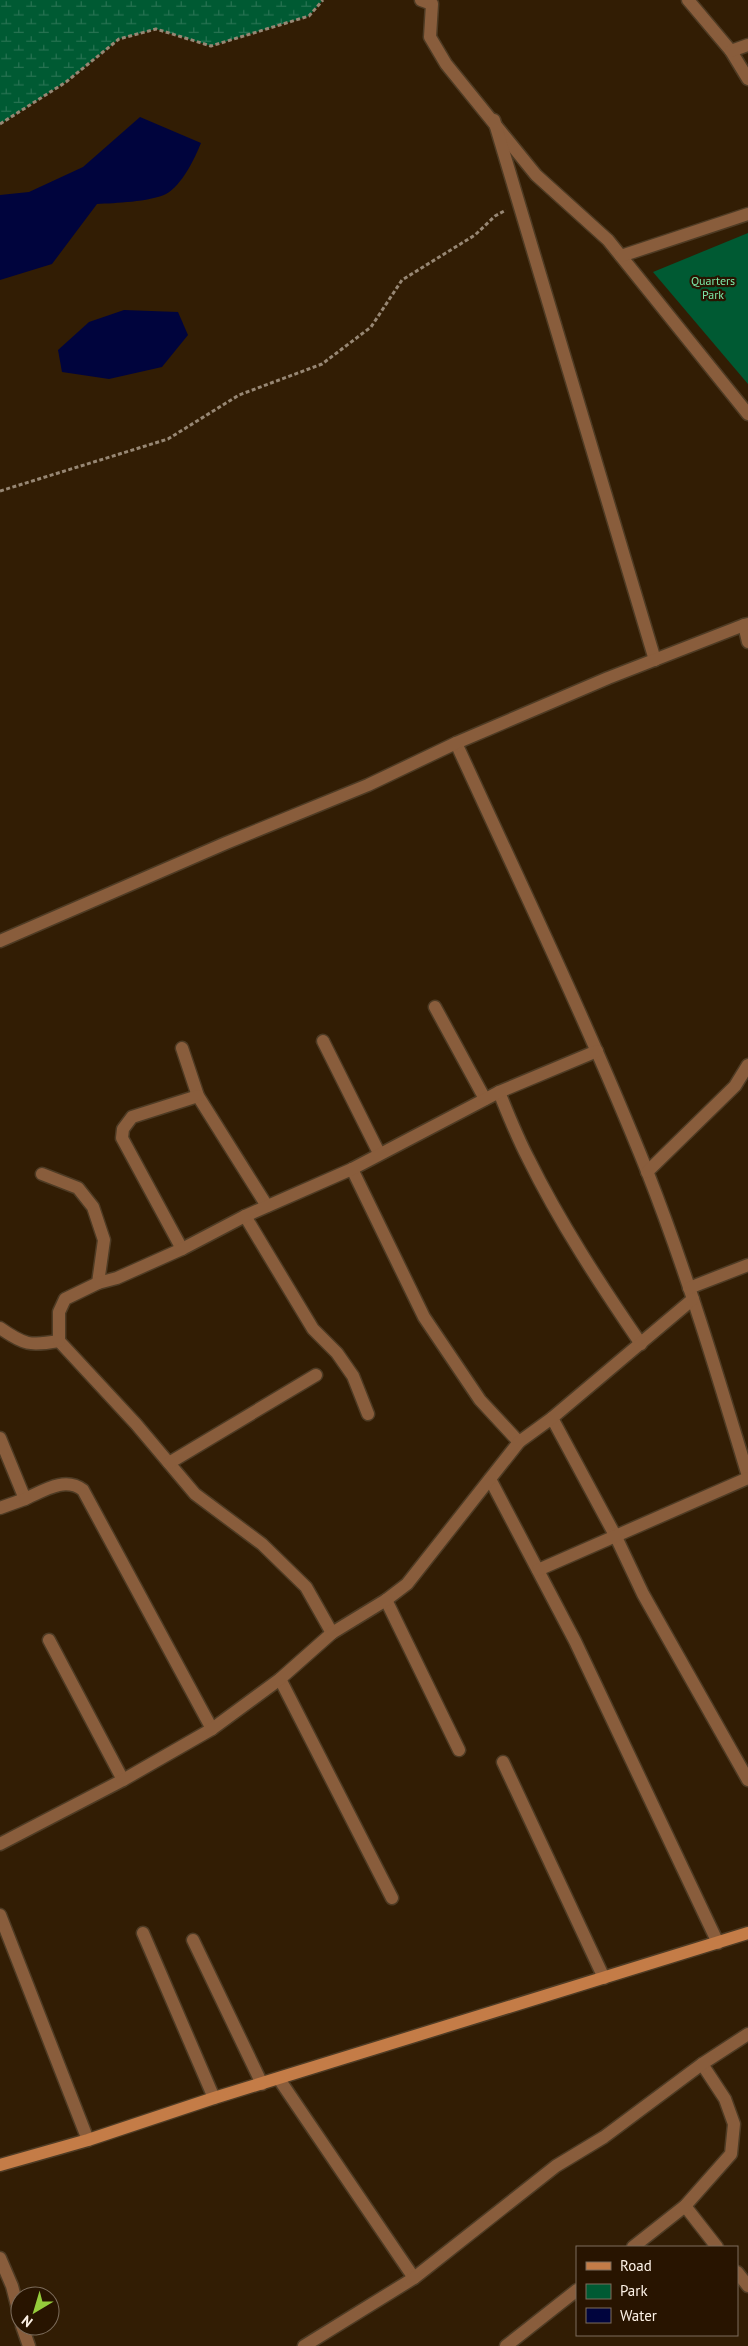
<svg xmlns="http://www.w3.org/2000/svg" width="748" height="2346" viewBox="0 0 748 2346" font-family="'PT Sans',sans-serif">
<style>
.green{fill:#005a33}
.wetland{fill:url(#wetland-marsh)}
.water{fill:#00043d}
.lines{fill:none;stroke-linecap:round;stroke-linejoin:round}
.street-casing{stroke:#4e3b24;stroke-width:15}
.secondary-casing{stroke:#4e3b24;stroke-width:15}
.path{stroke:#978774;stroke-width:3;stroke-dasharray:4 2.5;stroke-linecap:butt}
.street{stroke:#895d3c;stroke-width:12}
.secondary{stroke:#c47c47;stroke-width:12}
.labels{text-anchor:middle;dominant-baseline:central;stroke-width:4.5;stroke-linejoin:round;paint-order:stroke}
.park-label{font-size:12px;fill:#7deaaa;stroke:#281400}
</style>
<defs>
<pattern id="wetland-marsh" width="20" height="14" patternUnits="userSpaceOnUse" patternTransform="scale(1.25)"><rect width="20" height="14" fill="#005a33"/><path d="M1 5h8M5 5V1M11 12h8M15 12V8" fill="none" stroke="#267251"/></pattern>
</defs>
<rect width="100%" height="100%" fill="#321d04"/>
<!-- green -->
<polygon class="green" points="748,233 748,384 653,272"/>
<!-- wetland -->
<polygon class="wetland" points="0,0 323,0 309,16 211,46 156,29 119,39 66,82 0,124"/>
<!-- water -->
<g class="water">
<path d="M140,117L201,143C194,160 182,185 166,194C149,202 115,203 97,204L52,264L0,280V195L29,192L83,167Z"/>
<polygon points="124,310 178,312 188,335 162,367 109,379 62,372 58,350 89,322"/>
</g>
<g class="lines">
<!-- street casing -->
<g class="street-casing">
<g id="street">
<polyline points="421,0 432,4 430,37 446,64 536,175 608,240 748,414"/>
<polyline points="688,0 731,51 748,79"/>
<polyline points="731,51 748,45"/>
<polyline points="494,120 655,660"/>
<polyline points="621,256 748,214"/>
<polyline points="748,624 744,625 748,642"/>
<path d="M456,743C521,885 589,1026 647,1171C686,1270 717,1373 748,1476"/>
<polyline points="0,941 226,843 368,785 456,743 608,678 744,625"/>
<polyline points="435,1007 485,1099"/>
<polyline points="323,1041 379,1153"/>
<polyline points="182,1048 198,1096 267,1206"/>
<path d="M499,1092C508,1114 517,1137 528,1158C560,1223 600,1284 641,1344"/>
<polyline points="352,1169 424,1317 480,1400 519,1442"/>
<polyline points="647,1172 735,1086 748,1065"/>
<polyline points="42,1174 78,1188 93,1207 104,1240 98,1283"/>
<polyline points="245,1216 313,1329 337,1353 353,1376 368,1414"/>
<polyline points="182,1249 122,1138 123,1129 132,1117 198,1096"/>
<polyline points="689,1288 748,1265"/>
<path d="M0,1328C24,1345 30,1346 59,1341L136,1424L195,1494L262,1544L306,1587L332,1633"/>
<polyline points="59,1341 59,1312 65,1299 98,1283 117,1278 182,1249 245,1216 352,1169 499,1092 597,1051"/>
<polyline points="552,1418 616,1537 643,1594 748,1780"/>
<polyline points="0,1438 25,1499 0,1508"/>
<polyline points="169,1463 316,1375"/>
<polyline points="490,1479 575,1641 718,1943"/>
<path d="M25,1499C43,1491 65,1476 83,1490L212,1729"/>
<polyline points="538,1570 748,1478"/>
<polyline points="386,1600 459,1750"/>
<polyline points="49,1640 123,1780"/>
<polyline points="280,1679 392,1898"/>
<polyline points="503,1762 604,1978"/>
<polyline points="0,1844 123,1780 212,1729 280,1679 332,1633 386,1600 407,1584 519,1442 552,1418 693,1299"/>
<polyline points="0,1915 88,2140"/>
<polyline points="143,1933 214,2098"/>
<polyline points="193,1940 262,2084"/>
<polyline points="279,2079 414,2278"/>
<polyline points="685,2206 717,2247"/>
<polyline points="633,2247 685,2206 731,2154 734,2124 725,2099 702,2064"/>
<polyline points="0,2258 12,2286 20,2317"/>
<polyline points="737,2272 748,2286"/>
<polyline points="22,2326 29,2346"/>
<polyline points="304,2346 414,2278 556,2166 604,2137 702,2064 748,2034"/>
<polyline points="506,2346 577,2290"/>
</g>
</g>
<!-- secondary casing -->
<g class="secondary-casing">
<polyline id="secondary" points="0,2165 88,2140 214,2098 748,1933"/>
</g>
<!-- path -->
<g class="path">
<polyline points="0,124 66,82 119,39 156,29 211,46 309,16 323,0"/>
<polyline points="0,491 168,439 239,395 322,364 371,327 402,280 475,235 495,216 506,210"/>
</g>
<!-- street -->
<use href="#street" class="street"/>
<!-- secondary -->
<use href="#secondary" class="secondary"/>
</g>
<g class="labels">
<!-- park labels -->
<g class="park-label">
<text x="713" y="280">Quarters<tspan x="713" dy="14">Park</tspan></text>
</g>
</g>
<!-- legend -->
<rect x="576" y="2246" width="162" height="90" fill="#281400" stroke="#7d6d5c"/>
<rect x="586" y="2262" width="25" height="8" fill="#c47c47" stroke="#7d6d5c"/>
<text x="620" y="2271" font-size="15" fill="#fdf2e6">Road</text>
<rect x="586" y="2284" width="25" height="15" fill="#005a33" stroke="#7d6d5c"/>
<text x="620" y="2296" font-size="15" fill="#fdf2e6">Park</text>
<rect x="586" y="2308" width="25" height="15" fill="#00043d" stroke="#7d6d5c"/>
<text x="620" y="2321" font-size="15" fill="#fdf2e6">Water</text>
<!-- north arrow -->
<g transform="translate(35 2311) rotate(218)"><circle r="24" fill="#281400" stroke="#7d6d5c"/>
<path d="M0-4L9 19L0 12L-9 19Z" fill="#95cc3b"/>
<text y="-8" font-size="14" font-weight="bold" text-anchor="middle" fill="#fdf2e6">N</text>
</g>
</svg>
